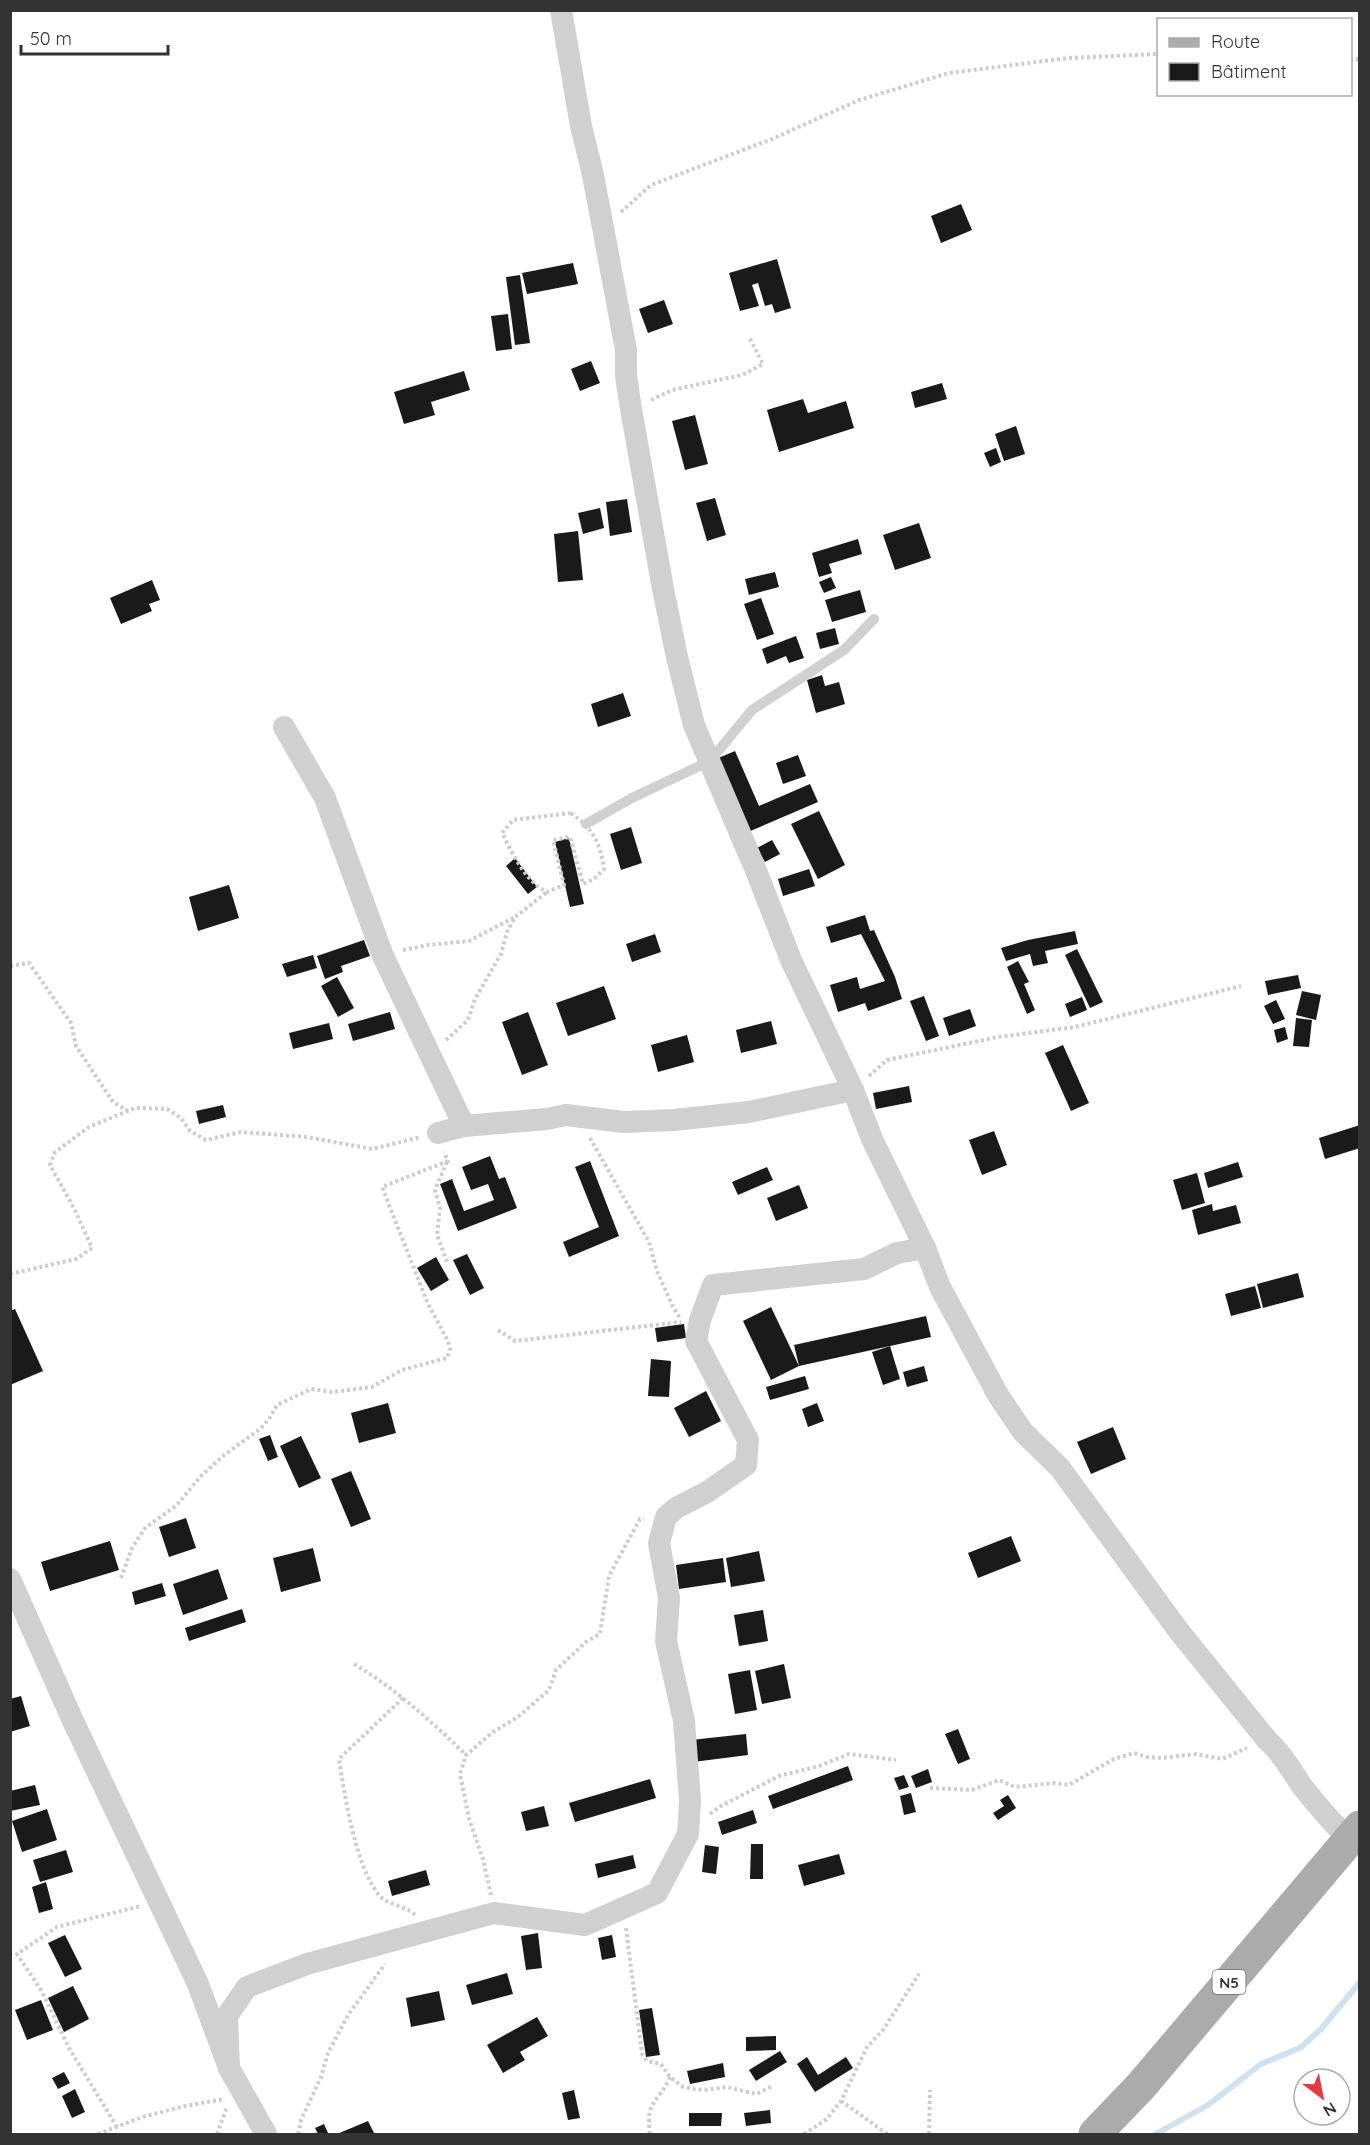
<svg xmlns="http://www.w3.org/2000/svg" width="1370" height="2145" viewBox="0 0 1370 2145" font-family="Quicksand,sans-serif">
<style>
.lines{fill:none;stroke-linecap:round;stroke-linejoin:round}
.stream{stroke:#cfe2ee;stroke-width:6}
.building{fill:#1a1a1a}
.path{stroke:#cdcdcd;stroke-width:4;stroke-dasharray:3 3;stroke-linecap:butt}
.lane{stroke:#d0d0d0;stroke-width:10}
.street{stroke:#d0d0d0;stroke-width:22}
.primary{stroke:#ababab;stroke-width:33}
.labels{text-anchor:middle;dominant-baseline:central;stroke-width:6;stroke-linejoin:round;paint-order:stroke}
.shield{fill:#fff;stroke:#707070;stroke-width:1.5}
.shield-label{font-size:15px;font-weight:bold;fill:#333}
</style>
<rect width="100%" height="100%" fill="#fff"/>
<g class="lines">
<!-- stream -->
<polyline class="stream" points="1156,2134 1208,2105 1261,2064 1300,2048 1321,2029 1360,1982"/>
</g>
<!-- building -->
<g class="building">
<polygon points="961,204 972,230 941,243 931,216"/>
<polygon points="777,259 791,308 775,313 772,304 765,306 758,283 752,285 759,306 740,311 729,273"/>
<polygon points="573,263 578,284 527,294 522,273"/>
<polygon points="520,275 530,343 515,345 506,277"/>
<polygon points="664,300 673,324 648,333 639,309"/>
<polygon points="508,314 512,349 496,351 491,316"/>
<polygon points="591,361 600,383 580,391 571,369"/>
<polygon points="464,371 470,390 431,402 435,415 404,424 394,392"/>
<polygon points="942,383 947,399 915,408 911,392"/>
<polygon points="803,399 808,413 846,401 854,428 779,452 767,410"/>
<polygon points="695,415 708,464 685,470 672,421"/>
<polygon points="1016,426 1025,454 1004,461 995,434"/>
<polygon points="996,448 1001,462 990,467 984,453"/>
<polygon points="715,498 726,535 707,541 696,503"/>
<polygon points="627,499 632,532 610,536 606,502"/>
<polygon points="600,508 604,528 583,534 578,513"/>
<polygon points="919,523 931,558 895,570 883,535"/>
<polygon points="578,531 583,580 558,582 554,534"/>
<polygon points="858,539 862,554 829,564 832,573 819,577 812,553"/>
<polygon points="775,572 779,587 749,595 745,579"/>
<polygon points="831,577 836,588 824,593 819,582"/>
<polygon points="152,580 160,600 149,604 152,611 121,624 110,598"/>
<polygon points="860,590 866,612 832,622 825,600"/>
<polygon points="761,598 774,634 757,640 744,604"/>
<polygon points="835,628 839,644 820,649 816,633"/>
<polygon points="796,636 804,658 789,663 786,656 767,664 762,649"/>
<polygon points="822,675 825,686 839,682 845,704 816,713 807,680"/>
<polygon points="623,693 631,716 598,727 591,704"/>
<polygon points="735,751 759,806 810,784 818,802 748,832 716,759"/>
<polygon points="798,755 806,776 783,784 776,763"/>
<polygon points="819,811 845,865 818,879 791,824"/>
<polygon points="631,827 642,863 621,870 610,834"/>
<polygon points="569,838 584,904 570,907 555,842"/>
<polygon points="772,840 780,854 765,862 757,848"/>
<polygon points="515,858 537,887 528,894 506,866"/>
<polygon points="809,869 815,886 783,896 778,879"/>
<polygon points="229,885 239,918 198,931 189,897"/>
<polygon points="865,915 870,931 874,930 895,977 902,999 868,1011 865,1003 838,1012 830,985 857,977 860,989 885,981 861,934 831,943 826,927"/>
<polygon points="1075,931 1078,944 1045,951 1048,963 1033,966 1030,954 1006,961 1001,948 1028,940"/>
<polygon points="655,934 661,952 632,962 626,944"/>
<polygon points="364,940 370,956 341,966 343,972 325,979 317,956"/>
<polygon points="1077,949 1103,1002 1090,1008 1065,955"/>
<polygon points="313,955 317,968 287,977 282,964"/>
<polygon points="1018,961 1029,982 1024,984 1035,1010 1027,1014 1007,967"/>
<polygon points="1298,975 1301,988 1268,995 1265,981"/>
<polygon points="337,977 354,1008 338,1017 321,986"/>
<polygon points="604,986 616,1019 568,1036 556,1003"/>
<polygon points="1302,991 1321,995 1316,1020 1296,1015"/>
<polygon points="924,996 939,1036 926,1041 910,1001"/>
<polygon points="1082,997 1087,1010 1070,1017 1065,1004"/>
<polygon points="1276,1000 1285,1019 1273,1024 1264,1006"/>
<polygon points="970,1009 976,1026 949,1036 943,1018"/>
<polygon points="390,1012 395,1029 353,1041 348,1024"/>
<polygon points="528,1012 548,1065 522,1075 502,1022"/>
<polygon points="1296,1018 1312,1020 1309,1047 1293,1046"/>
<polygon points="771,1021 777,1044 741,1053 736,1030"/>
<polygon points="329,1023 333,1039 293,1049 289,1033"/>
<polygon points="1285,1027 1288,1039 1277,1043 1274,1030"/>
<polygon points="687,1035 694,1062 658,1072 651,1045"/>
<polygon points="1063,1045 1089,1103 1071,1111 1045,1053"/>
<polygon points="909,1086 912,1102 876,1109 873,1093"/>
<polygon points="223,1105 226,1117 199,1124 196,1111"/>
<polygon points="1360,1125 1360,1148 1325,1159 1319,1138"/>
<polygon points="994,1131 1007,1165 982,1175 969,1140"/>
<polygon points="490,1156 499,1179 505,1177 517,1208 458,1231 440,1184 452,1179 464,1211 494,1200 488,1184 471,1190 462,1167"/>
<polygon points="590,1161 619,1236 569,1257 563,1242 599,1227 575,1167"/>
<polygon points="1238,1162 1243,1177 1208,1188 1204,1173"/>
<polygon points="767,1167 773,1180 738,1195 732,1182"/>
<polygon points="1197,1173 1205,1203 1182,1210 1173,1180"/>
<polygon points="799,1185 808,1208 776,1221 767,1198"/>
<polygon points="1212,1204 1213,1211 1236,1205 1241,1223 1198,1235 1192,1210"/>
<polygon points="467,1254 484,1288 470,1295 453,1260"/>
<polygon points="436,1257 449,1280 431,1291 417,1268"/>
<polygon points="1298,1273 1304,1297 1263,1308 1257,1284"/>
<polygon points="1255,1286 1261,1308 1231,1316 1225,1294"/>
<polygon points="771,1307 799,1366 794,1345 926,1316 931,1337 799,1366 771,1380 743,1321"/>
<polygon points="15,1309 43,1371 10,1385 10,1311"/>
<polygon points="684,1324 686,1338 657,1342 655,1328"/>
<polygon points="890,1346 900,1379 883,1385 872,1352"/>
<polygon points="651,1359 671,1361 669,1397 648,1396"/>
<polygon points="924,1366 928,1381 907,1387 903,1372"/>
<polygon points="805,1376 809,1389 770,1400 766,1387"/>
<polygon points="706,1391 721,1421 689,1437 674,1408"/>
<polygon points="388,1403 396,1433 359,1443 351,1413"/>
<polygon points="817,1403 824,1421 808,1427 802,1409"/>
<polygon points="1113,1427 1126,1459 1091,1474 1077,1442"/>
<polygon points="270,1435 278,1457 268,1461 259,1439"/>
<polygon points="301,1436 321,1478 299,1488 280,1446"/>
<polygon points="351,1471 371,1519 351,1527 331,1479"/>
<polygon points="186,1518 196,1548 169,1557 159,1527"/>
<polygon points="1011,1536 1021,1561 978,1578 968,1553"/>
<polygon points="110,1541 119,1570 50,1591 41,1562"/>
<polygon points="313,1548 321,1581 281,1592 273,1558"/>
<polygon points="759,1551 765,1581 731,1587 726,1558"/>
<polygon points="723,1558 726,1582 679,1589 676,1565"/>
<polygon points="218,1569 228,1599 183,1615 173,1584"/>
<polygon points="162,1583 166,1596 135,1605 132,1592"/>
<polygon points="242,1609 246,1622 189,1641 185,1628"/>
<polygon points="763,1610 768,1641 739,1646 734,1615"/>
<polygon points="784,1664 791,1698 762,1704 755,1671"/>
<polygon points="750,1670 757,1710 735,1714 728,1674"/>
<polygon points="21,1696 30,1726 10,1732 10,1699"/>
<polygon points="958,1729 970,1759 958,1764 945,1734"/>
<polygon points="746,1734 748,1755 693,1762 691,1740"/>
<polygon points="848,1766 853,1780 773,1809 768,1796"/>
<polygon points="928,1769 932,1782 916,1788 911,1776"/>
<polygon points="904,1775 909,1787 899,1790 894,1778"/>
<polygon points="650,1779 656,1798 575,1822 569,1803"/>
<polygon points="35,1785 40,1805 10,1811 10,1791"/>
<polygon points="911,1793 916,1812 904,1815 900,1796"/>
<polygon points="1008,1795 1016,1808 998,1820 993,1813 1004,1806 1000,1800"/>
<polygon points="544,1806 549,1826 526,1831 521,1812"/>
<polygon points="47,1809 57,1840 22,1852 12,1821"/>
<polygon points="753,1810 757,1823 722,1835 718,1822"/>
<polygon points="751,1844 763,1844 763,1879 750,1879"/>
<polygon points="705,1845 719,1847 716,1874 702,1872"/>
<polygon points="66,1850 73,1872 40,1882 33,1860"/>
<polygon points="839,1854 845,1874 804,1886 798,1865"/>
<polygon points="633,1855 636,1868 598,1878 595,1864"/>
<polygon points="426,1870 430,1885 392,1896 388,1881"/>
<polygon points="46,1882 53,1909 39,1913 32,1887"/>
<polygon points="538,1933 542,1968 526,1970 521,1936"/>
<polygon points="65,1935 82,1969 65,1977 48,1943"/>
<polygon points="612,1935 616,1957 602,1960 598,1938"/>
<polygon points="507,1973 513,1994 472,2005 466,1985"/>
<polygon points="73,1986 89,2019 64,2032 48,1998"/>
<polygon points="439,1991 445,2020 411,2027 406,1998"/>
<polygon points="41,2000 53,2030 27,2040 15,2010"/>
<polygon points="652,2008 660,2055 646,2057 639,2010"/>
<polygon points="537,2017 548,2036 520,2052 525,2060 503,2073 487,2045"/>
<polygon points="776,2036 776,2050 746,2051 746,2037"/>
<polygon points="780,2051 787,2062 756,2081 749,2070"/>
<polygon points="807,2057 818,2075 846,2057 853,2068 815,2092 797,2064"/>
<polygon points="723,2063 725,2077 690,2084 687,2071"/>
<polygon points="64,2072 70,2083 58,2089 52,2078"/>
<polygon points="75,2089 85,2112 72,2118 62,2096"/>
<polygon points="574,2090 580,2118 568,2120 562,2093"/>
<polygon points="770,2110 771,2123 746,2126 744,2113"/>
<polygon points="689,2113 722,2113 721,2126 689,2126"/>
<polygon points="368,2121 374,2133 370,2134 337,2134"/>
<polygon points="324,2124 328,2133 318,2134 315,2128"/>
</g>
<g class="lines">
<!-- path -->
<g class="path">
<polyline points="1350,59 1360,59"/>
<polyline points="621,212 651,185 772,139 859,100 949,73 1069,58 1158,54"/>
<polyline points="651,400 672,390 742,375 763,364 749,337"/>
<path d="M571,813C593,829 600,842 604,869L594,879L583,884L570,837L553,840L564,885L547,892C525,881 513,854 502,833L513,820Z"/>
<polyline points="403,950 428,945 469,941 515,917"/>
<polyline points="10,966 29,963 71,1023 76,1046 113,1102 128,1111"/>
<polyline points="446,1040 468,1020 475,999 501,954 507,932 515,917 547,892"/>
<polyline points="869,1076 887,1060 998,1037 1075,1027 1241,986"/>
<polyline points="590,1138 649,1242 657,1271 673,1307 680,1318"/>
<polyline points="447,1162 435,1190 440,1208 437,1235 448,1264"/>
<polyline points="10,1274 76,1259 92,1248 75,1210 50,1165 55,1152 89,1127 135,1108 167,1109 181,1118 190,1131 206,1140 241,1132 307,1137 372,1149 421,1137"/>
<polyline points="498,1330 515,1341 681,1322"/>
<polyline points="121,1578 132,1548 145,1528 177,1505 200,1477 223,1456 260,1429 269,1419 277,1405 311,1389 333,1392 372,1387 402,1370 447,1358 450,1350 448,1341 428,1304 382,1187 448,1161 444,1152"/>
<path d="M354,1664C396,1689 431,1721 466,1755"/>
<path d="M403,1698L339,1759C345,1797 355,1865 379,1895C386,1905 405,1905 415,1915"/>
<polyline points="930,1788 972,1790 999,1780 1015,1787 1054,1783 1069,1785 1114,1759 1134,1753 1147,1757 1161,1758 1196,1754 1222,1759 1247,1748"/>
<polyline points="710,1814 721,1806 779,1776 819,1766 849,1754 896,1760"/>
<polyline points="491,1895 483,1859 469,1819 460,1774 466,1755 493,1732 518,1717 549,1690 556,1670 586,1642 600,1634 609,1576 640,1519 644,1519"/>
<polyline points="626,1928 642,2054 647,2061 661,2064 670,2077 683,2087 694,2089 704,2090 727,2087 756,2094 773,2086"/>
<polyline points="841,2101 887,2134"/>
<polyline points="117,2127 69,2048 41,1990 17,1954 57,1927 141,1906"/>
<polyline points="98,2134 142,2117 185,2106 225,2099"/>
<polyline points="217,2134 227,2107"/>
<polyline points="298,2134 301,2120 321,2077 328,2053 348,2015 385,1964"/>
<path d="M650,2134C645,2100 658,2104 670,2077"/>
<polyline points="804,2134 827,2119 841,2101 867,2047 883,2030 919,1974"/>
<polyline points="929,2134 930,2090"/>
</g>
<!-- lane -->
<polyline class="lane" points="586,824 632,798 710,761 752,710 844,650 874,619"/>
<!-- street -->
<g class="street">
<path d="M561,10L581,126L593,175L626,350V376L631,409L663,589L677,657L694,725L757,873L791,960L853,1090L872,1139L925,1248L940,1287L998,1395L1023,1432L1060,1468L1178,1630L1267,1740C1282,1753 1291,1770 1302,1786C1317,1805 1332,1823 1350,1840"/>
<polyline points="284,727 325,798 383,956 464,1126"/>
<polyline points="438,1133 464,1126 547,1119 566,1115 624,1122 674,1120 749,1112 853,1090"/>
<polyline points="10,1579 73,1721 198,1984 229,2068 266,2134"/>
<polyline points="229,2068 227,2016 247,1987 307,1964 494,1913 585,1925 657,1893 688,1834 690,1801 684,1721 666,1641 669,1598 659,1543 666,1517 676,1508 707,1492 746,1465 748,1440 696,1341 700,1320 713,1285 864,1269 897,1253 925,1248"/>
</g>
<!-- primary -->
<polyline class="primary" points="1095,2134 1141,2086 1360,1827"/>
</g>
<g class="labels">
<!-- shield labels -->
<rect class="shield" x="1212.5" y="1970" width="33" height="24" rx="4.5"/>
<g class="shield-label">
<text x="1229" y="1982">N5</text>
</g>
</g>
<!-- border -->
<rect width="1370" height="2145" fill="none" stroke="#333333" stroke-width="24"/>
<!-- legend -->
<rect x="1157" y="18" width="195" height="78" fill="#ffffff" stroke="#adadad" stroke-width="1.5"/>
<rect x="1169" y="38" width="30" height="9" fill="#ababab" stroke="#adadad" stroke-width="1.5"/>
<text x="1211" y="48" font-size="18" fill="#333333">Route</text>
<rect x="1169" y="63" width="30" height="18" fill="#1a1a1a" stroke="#adadad" stroke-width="1.5"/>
<text x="1211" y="78" font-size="18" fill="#333333">Bâtiment</text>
<!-- north arrow -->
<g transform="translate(1322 2097) rotate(148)"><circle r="28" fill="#ffffff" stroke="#adadad" stroke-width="1.5"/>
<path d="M0-4.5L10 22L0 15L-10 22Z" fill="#e63946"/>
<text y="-9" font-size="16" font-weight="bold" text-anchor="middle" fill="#333333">N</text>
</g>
<!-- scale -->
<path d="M21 45v9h147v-9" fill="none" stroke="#333333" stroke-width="3"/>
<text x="30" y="45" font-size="18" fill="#333333" stroke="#ffffff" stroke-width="4.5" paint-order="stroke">50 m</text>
</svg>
